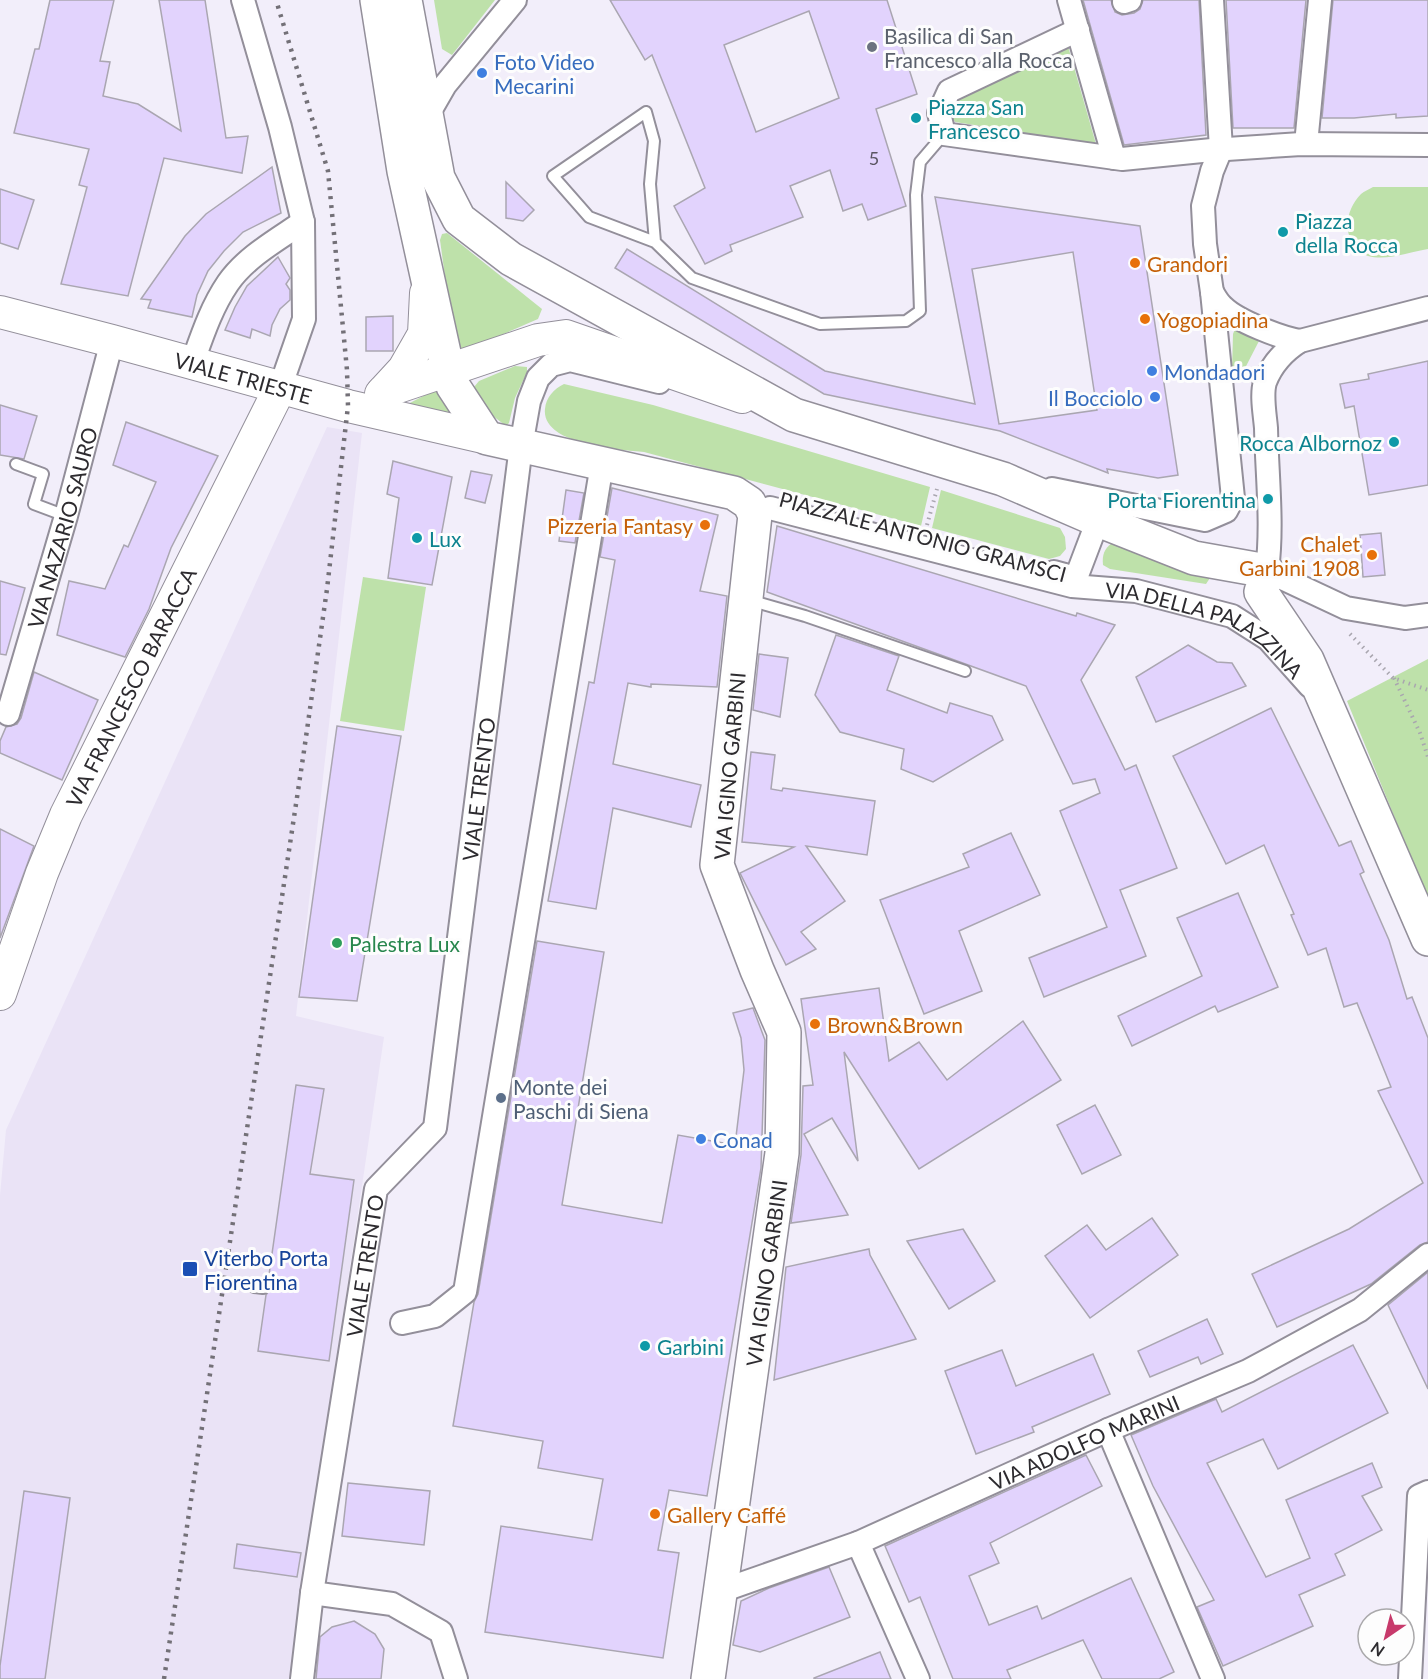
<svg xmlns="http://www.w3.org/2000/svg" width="1428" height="1679" viewBox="0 0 1428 1679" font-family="Lato,sans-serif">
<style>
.built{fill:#eae3f6}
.green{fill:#bee1aa}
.building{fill:#e2d3fd;stroke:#aaa6b1;stroke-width:1.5;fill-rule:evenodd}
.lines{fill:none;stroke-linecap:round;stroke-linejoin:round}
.lane-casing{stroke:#938f9a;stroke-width:14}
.street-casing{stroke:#938f9a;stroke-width:26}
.secondary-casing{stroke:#938f9a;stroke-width:34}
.primary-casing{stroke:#938f9a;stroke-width:36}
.path{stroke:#a9a6af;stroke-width:4;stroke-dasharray:1.5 4.5;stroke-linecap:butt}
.lane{stroke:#fff;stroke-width:10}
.street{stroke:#fff;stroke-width:22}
.secondary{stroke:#fff;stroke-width:32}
.primary{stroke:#fff;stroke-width:33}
.rail{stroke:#737077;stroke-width:4.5;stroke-dasharray:3 6;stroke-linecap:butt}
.worship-dot{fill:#6b7280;stroke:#fdfdfd;stroke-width:2}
.shop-dot{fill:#3f7fe0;stroke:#fdfdfd;stroke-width:2}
.culture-dot{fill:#0f9aa8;stroke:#fdfdfd;stroke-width:2}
.food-dot{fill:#e8710a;stroke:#fdfdfd;stroke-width:2}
.leisure-dot{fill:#2e9e5b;stroke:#fdfdfd;stroke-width:2}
.service-dot{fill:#5c6f8a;stroke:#fdfdfd;stroke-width:2}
.transit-dot{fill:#1a4fb4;stroke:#fdfdfd;stroke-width:2}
.labels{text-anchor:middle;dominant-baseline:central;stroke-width:6;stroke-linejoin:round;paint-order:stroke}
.number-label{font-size:18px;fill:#5a5562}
.worship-label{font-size:21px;fill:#5b616d;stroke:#fdfdfd;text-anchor:start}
.shop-label{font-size:21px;fill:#366cbe;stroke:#fdfdfd;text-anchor:start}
.culture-label{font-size:21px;fill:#0d838f;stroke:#fdfdfd;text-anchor:start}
.food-label{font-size:21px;fill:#c56008;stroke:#fdfdfd;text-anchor:start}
.street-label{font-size:21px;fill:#2d2b2f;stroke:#fdfdfd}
.leisure-label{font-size:21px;fill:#27864d;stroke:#fdfdfd;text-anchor:start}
.service-label{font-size:21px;fill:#4e5e75;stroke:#fdfdfd;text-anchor:start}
.transit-label{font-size:21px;fill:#164399;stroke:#fdfdfd;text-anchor:start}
</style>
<rect width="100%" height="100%" fill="#f2eefa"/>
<!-- built -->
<polygon class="built" points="327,427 362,433 296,1016 384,1037 311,1531 293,1679 0,1679 0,1195 6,1130"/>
<!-- green -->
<g class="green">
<polygon points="434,0 495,0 452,55 442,49"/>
<path d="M1068,46L1096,144L955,122C949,112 950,107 958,99Z"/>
<path d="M1373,187H1428V249C1410,252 1387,261 1368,256C1363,254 1358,248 1354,244C1342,230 1348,207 1361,194C1364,191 1370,189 1373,187Z"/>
<polygon points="447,233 542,309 538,319 462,352 455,350 440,240 442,234"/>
<polygon points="1235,329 1254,336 1259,341 1242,374 1233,374 1232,370 1233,334"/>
<polygon points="515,366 527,367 527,372 515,398 509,423 506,426 484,409 474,387 479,381"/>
<path d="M564,384L653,405L930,487L921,526L644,452C621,450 541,445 545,409C546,397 554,389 564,384Z"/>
<polygon points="437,389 461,418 404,406"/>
<polygon points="941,490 1060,528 1065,537 1066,549 1060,556 1049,559 932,528"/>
<path d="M1112,543L1209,574L1210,578L1206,584L1110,569L1103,565C1102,555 1104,549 1112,543Z"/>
<polygon points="363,577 426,587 404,731 340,721"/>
<polygon points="1428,659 1428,899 1347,701"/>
</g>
<!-- building -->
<g class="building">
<polygon points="50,0 114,0 100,61 110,62 103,96 138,104 181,131 159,0 205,0 226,138 248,136 242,173 164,158 128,296 61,284 87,187 79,185 89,149 14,133 35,49 39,49"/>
<path d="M610,0H887L917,94L876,109L906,206L868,220L862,204L843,211L830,170L790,186L803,217L730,245L732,251L705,264L674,206L705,188L652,55L645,60ZM809,11L839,98L756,132L724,45Z"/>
<polygon points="1083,0 1111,0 1115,12 1122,15 1134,13 1140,9 1143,0 1199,0 1206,135 1124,145"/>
<polygon points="1226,0 1306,0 1294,128 1233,128"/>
<polygon points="1333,0 1428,0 1428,116 1396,118 1396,114 1354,118 1322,118"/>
<polygon points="272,167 281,213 243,232 224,251 208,271 197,295 192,317 148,308 151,300 141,299 185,236 206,214"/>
<polygon points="506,182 534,210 523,221 506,218"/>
<polygon points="0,189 34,200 18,249 0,243"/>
<path d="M935,197L1140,226L1178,475L1158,478L1107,469L1108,473L1000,431L824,394L615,268L627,249L825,371L975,404ZM1073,252L1097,410L999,424L972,269Z"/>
<polygon points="278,257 290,278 286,284 290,290 290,300 280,309 272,325 270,336 252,329 250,338 225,330 235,307 247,286"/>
<polygon points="393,316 393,351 366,351 366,317"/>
<polygon points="1428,361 1428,485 1369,495 1354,406 1345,408 1340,384 1369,379 1368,374"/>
<polygon points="0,405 37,416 24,459 0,455"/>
<polygon points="126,422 218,456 171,548 149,609 125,657 57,635 69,581 105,589 124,545 128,547 156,482 113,465"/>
<polygon points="393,461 452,477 432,585 388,578 399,498 387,494"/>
<polygon points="471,471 492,475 485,503 465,498"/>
<polygon points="612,488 718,515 700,591 727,596 717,687 651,684 651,687 628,683 613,764 701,785 691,827 613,808 596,909 548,901 589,682 594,683 615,560 600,557"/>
<polygon points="566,490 584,493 575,543 559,541"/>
<polygon points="777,526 1076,616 1077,613 1115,625 1081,680 1125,770 1136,765 1177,868 1120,890 1146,956 1044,997 1029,958 1107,927 1060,811 1100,793 1095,779 1073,784 1026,686 767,592"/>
<polygon points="1381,533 1385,575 1363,577 1360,535"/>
<polygon points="0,581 25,588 6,655 0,654"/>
<polygon points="836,635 899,656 887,690 947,713 950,703 992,716 1003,740 933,782 901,769 904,749 840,732 815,695"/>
<polygon points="1188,645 1217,662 1232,663 1246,686 1156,722 1136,677"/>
<polygon points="759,654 788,658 780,717 753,710"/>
<polygon points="34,672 98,700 62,780 0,753 0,741 6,727 17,724 21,718"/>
<polygon points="1271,708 1339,846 1351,841 1364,872 1360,874 1389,940 1407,999 1412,997 1428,1038 1428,1242 1420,1245 1371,1284 1277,1327 1252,1274 1349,1229 1423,1183 1378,1091 1391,1087 1357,1003 1344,1007 1326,948 1308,955 1291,915 1294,914 1264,845 1226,864 1173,756"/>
<polygon points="337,726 401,736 357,1001 299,997"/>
<polygon points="751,752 775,755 771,789 782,791 783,788 875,801 867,855 806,846 845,901 801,932 816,949 786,965 740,873 794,847 742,842"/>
<polygon points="0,829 34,846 0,938"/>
<polygon points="1011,833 1040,895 959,931 982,991 924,1014 880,900 969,867 963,854"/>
<polygon points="1238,893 1278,987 1218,1012 1215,1006 1132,1046 1118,1016 1202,976 1177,918"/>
<polygon points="537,941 604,952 562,1205 662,1223 678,1135 735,1145 744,1070 741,1038 733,1013 753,1008 765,1040 761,1168 707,1496 669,1490 658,1550 679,1553 663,1658 485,1632 501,1526 592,1540 603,1479 538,1468 543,1441 453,1426 474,1302 478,1294"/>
<polygon points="879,988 889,1061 919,1042 947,1080 1023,1021 1061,1080 919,1169 844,1052 858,1161 832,1118 804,1134 848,1215 791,1223 801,1155 803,1086 813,1085 801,999"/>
<polygon points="296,1085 324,1089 310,1174 354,1180 329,1361 258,1351 266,1295 270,1289 268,1282"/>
<polygon points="1095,1105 1121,1155 1082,1174 1057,1125"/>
<polygon points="1152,1218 1178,1255 1090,1318 1045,1256 1087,1225 1106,1250"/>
<polygon points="963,1229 995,1281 949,1309 907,1241"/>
<polygon points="869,1249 870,1255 916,1339 774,1380 786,1267"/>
<polygon points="1428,1272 1428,1389 1388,1305"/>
<polygon points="1207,1319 1223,1354 1201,1364 1198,1357 1150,1377 1138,1351"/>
<polygon points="1353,1345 1388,1413 1278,1469 1263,1439 1207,1463 1266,1577 1310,1558 1286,1500 1372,1463 1382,1487 1362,1496 1382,1530 1335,1554 1345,1575 1299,1595 1313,1626 1223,1666 1197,1607 1214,1600 1153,1486 1131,1435 1216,1399 1222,1412"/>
<polygon points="1002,1350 1016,1386 1093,1354 1110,1394 1032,1427 1034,1432 976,1454 945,1371"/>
<polygon points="1086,1455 1102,1486 990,1543 999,1563 969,1576 989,1625 1037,1606 1042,1619 1131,1578 1174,1672 1159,1679 1102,1679 1083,1640 1007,1670 1011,1679 953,1679 920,1597 909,1602 885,1546"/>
<polygon points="348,1483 430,1491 424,1545 342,1536"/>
<polygon points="24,1491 70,1498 45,1679 0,1679 0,1666"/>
<polygon points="237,1544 301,1553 297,1577 234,1568"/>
<polygon points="829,1567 850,1617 760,1652 733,1645 741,1601 769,1588"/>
<polygon points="354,1621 375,1634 384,1649 381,1679 316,1679 320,1637 332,1627"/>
<polygon points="880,1652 891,1679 814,1679 814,1678"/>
</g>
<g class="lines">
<!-- lane casing -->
<g class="lane-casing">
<g id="lane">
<polyline points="655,242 589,217 553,176 646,112 654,141 650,184 655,242 692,278 820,324 906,321 920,311 916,195 920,162 944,134"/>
<polyline points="16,464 43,474 34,504 66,516"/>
<polyline points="749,600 805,616 965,671"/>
<polyline points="254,1287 263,1288"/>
</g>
</g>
<!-- street casing -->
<g class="street-casing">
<g id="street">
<polyline points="243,0 280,127 303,222 304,319 280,388"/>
<polyline points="1069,0 1114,158"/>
<polyline points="1124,2 1130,0"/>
<polyline points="1078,30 949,91 939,113 944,134 1122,159 1212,150 1301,144 1428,145"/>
<polyline points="426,118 445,85 515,0"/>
<polyline points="1306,144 1320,0"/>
<path d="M1212,292C1215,297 1218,303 1223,307C1237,321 1281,338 1300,341"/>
<path d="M1428,308L1300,341C1284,351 1272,364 1265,382C1261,395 1265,415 1266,428C1267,476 1273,524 1267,571L1346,608L1405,618L1428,615"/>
<path d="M192,364C202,336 211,308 228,283C246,257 277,240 303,222"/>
<polyline points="1052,489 1205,520 1226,511 1233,498 1212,292 1205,244 1203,206 1212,171 1221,149 1212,0"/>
<path id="s1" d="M755,515L770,508L1072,586L1136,591L1232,616L1268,639L1310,686"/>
<polyline points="1054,572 1076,578 1098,520"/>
<path id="s2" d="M8,714L66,516L112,341"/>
<polyline points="402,1323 435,1316 465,1292 602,464"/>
<polyline points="1108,1430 1213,1679"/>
<polyline points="858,1543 918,1679"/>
<path id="s3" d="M721,1591L858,1543L1108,1430L1248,1371L1360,1310L1428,1255"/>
<polyline points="312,1593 392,1604 441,1632 456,1679"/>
<path id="s4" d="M302,1679L312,1593L376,1189L435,1128L521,446L529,401L538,378L551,365L570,360L659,382"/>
<polyline points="1410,1679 1419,1496 1428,1492"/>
</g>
</g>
<!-- secondary casing -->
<g class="secondary-casing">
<g id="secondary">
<path id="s5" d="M0,312L112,341L348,406L487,438"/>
<polyline points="383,392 538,340 566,336 742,397"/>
<polyline points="381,394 404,369 424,334 426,293"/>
<path id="s6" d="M0,994L42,873L66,815L280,388"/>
</g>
</g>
<!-- primary casing -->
<g class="primary-casing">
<g id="primary">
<polyline points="377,0 404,171 448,371 453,386 487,438 734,493 749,503 755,515 717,865 757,970 784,1032 782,1153 708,1679"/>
<polyline points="405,0 438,178 459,219 511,259 794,415 1003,479 1098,520 1194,558 1267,571 1261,592 1307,660 1428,939"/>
</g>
</g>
<!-- path -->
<g class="path">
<polyline points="927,525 937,489"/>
<polyline points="1350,634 1393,678 1428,690"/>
<polyline points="1394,678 1420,733 1428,757"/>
</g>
<!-- lane -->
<use href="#lane" class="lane"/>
<!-- street -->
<use href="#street" class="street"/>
<!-- secondary -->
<use href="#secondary" class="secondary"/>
<!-- primary -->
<use href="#primary" class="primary"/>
<!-- rail -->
<polyline class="rail" points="164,1679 304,751 327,589 348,406 347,370 328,171 276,0"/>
</g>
<!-- markers -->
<circle class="worship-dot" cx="872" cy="47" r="6"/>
<g class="shop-dot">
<circle cx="482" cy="73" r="6"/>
<circle cx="1152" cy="371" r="6"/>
<circle cx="1155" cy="397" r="6"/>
<circle cx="701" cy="1139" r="6"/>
</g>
<g class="culture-dot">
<circle cx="916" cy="118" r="6"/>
<circle cx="1283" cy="232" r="6"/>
<circle cx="1394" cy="442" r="6"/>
<circle cx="1268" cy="499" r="6"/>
<circle cx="417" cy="538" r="6"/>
<circle cx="645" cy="1346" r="6"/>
</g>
<g class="food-dot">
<circle cx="1135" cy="263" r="6"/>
<circle cx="1145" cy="319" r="6"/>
<circle cx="705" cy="525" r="6"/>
<circle cx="1372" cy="555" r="6"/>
<circle cx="815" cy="1024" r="6"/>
<circle cx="655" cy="1514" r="6"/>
</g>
<circle class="leisure-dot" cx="337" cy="943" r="6"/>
<circle class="service-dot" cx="501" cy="1098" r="6"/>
<rect class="transit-dot" x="182" y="1261" width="16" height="16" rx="3"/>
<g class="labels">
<!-- number labels -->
<g class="number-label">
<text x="874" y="158">5</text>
</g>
<!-- worship labels -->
<g class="worship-label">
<text x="884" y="35">Basilica di San<tspan x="884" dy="24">Francesco alla Rocca</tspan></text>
</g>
<!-- shop labels -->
<g class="shop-label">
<text x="494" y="61">Foto Video<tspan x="494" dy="24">Mecarini</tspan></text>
<text x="1164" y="371">Mondadori</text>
<text x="1143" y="397" text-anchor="end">Il Bocciolo</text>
<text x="713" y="1139">Conad</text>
</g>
<!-- culture labels -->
<g class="culture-label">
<text x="928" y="106">Piazza San<tspan x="928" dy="24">Francesco</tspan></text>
<text x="1295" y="220">Piazza<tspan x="1295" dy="24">della Rocca</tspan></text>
<text x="1382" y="442" text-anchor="end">Rocca Albornoz</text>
<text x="1256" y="499" text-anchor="end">Porta Fiorentina</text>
<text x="429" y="538">Lux</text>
<text x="657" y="1346">Garbini</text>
</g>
<!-- food labels -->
<g class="food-label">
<text x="1147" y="263">Grandori</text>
<text x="1157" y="319">Yogopiadina</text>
<text x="693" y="525" text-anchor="end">Pizzeria Fantasy</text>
<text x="1360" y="543" text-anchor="end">Chalet<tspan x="1360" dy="24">Garbini 1908</tspan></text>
<text x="827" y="1024">Brown&amp;Brown</text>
<text x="667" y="1514">Gallery Caffé</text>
</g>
<!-- street labels -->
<g class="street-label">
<text stroke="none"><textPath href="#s5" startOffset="252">VIALE TRIESTE</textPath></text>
<text stroke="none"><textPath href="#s2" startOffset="194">VIA NAZARIO SAURO</textPath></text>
<text transform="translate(923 536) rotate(15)">PIAZZALE ANTONIO GRAMSCI</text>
<text stroke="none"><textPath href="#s1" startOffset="472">VIA DELLA PALAZZINA</textPath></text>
<text stroke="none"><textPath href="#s6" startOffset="334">VIA FRANCESCO BARACCA</textPath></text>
<text transform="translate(729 766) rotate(-85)">VIA IGINO GARBINI</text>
<text stroke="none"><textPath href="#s4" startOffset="922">VIALE TRENTO</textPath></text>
<text stroke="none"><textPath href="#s4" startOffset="418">VIALE TRENTO</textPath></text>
<text transform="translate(766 1273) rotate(-82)">VIA IGINO GARBINI</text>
<text stroke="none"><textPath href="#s3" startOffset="393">VIA ADOLFO MARINI</textPath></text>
</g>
<!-- leisure labels -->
<g class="leisure-label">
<text x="349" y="943">Palestra Lux</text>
</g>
<!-- service labels -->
<g class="service-label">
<text x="513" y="1086">Monte dei<tspan x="513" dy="24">Paschi di Siena</tspan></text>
</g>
<!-- transit labels -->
<g class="transit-label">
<text x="204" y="1257">Viterbo Porta<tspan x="204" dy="24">Fiorentina</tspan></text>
</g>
</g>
<!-- north arrow -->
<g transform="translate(1386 1637) rotate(215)"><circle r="28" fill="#fdfdfd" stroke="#aaa9ab" stroke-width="1.5"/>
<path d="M0-4.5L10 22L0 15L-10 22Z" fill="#c73a6b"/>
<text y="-9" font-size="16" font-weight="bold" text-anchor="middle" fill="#2d2b2f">N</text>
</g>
</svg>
